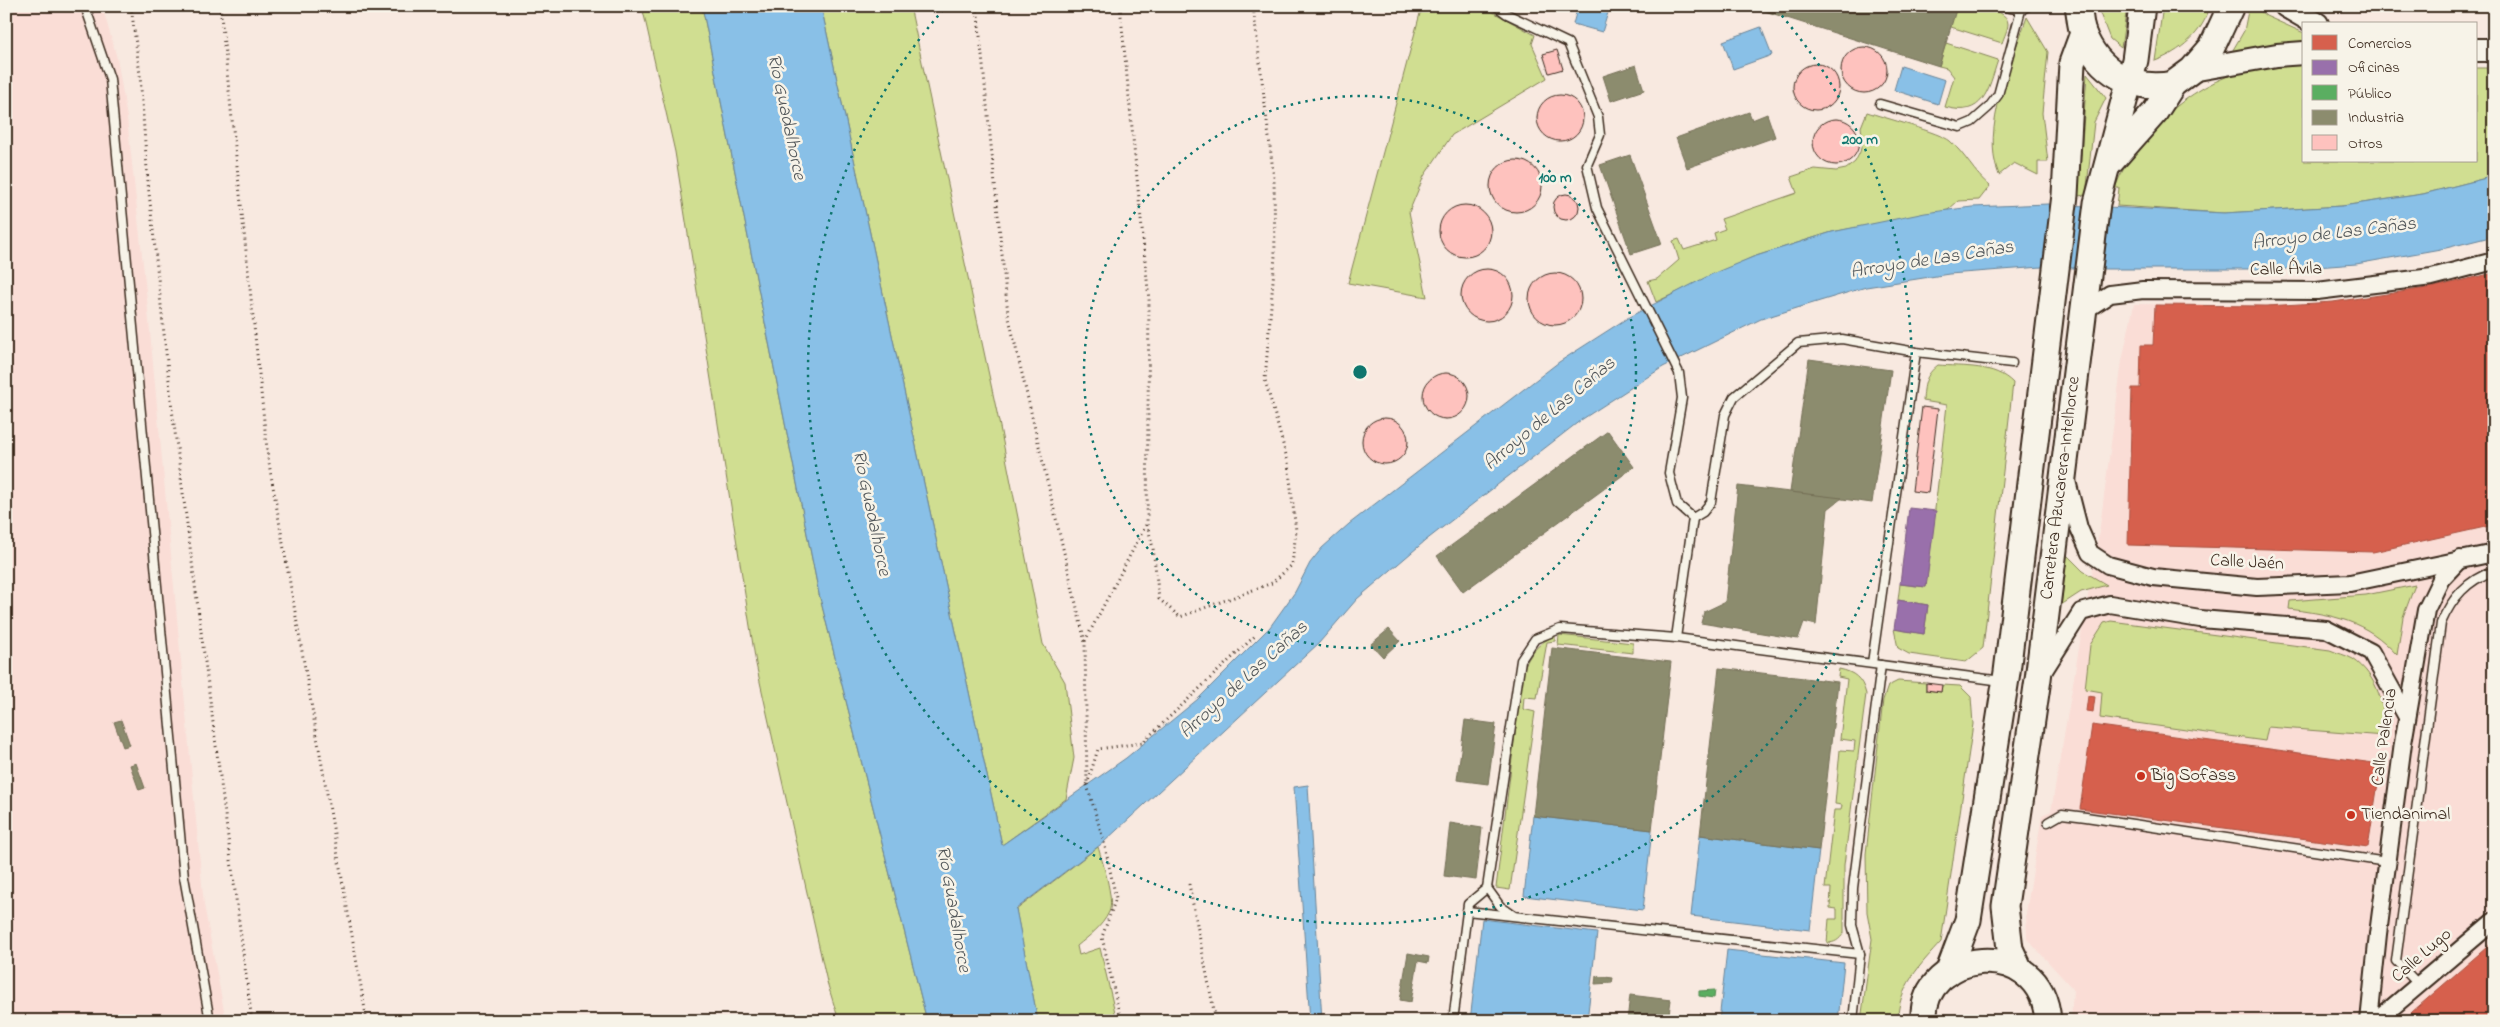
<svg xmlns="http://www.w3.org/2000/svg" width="2500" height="1027" viewBox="0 0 2500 1027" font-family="'Indie Flower',sans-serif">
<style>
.built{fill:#faddd6}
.green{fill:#d0de91;stroke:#868458}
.water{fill:#89c0e7;stroke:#6a8497}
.shops{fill:#d6604d;stroke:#a8503f}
.offices{fill:#9970ab;stroke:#7d5b81}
.public{fill:#5aae61;stroke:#51864d}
.industry{fill:#8c8c6e;stroke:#746f56}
.building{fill:#fec2be;stroke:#3b2a1e}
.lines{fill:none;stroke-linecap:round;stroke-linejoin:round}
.lane-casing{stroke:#3b2a1e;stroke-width:11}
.street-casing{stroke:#3b2a1e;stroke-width:20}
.secondary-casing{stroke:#3b2a1e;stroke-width:26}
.primary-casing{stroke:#3b2a1e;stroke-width:29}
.path{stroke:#3b2a1e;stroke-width:3;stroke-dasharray:1 4;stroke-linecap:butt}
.lane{stroke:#f7f3e8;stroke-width:8}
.street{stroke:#f7f3e8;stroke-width:16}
.secondary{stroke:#f7f3e8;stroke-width:22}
.primary{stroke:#f7f3e8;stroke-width:25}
.ring{fill:none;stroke:#0f766e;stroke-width:2.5;stroke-dasharray:2.5 5}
.poi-dot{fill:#c8321e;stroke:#f7f3e8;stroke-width:2}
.labels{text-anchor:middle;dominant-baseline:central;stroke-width:5;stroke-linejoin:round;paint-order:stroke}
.street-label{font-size:18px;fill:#3b2a1e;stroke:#f7f3e8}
.poi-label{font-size:18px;fill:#3b2a1e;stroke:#f7f3e8;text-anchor:start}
.water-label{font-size:19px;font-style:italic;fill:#52575a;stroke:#f7f3e8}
.centre{fill:#0f766e;stroke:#f7f3e8;stroke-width:2.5}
.ring-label{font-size:15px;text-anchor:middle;font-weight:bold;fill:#0f766e;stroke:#f7f3e8;stroke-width:5;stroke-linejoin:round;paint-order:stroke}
</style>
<rect width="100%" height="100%" fill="#f8e9e0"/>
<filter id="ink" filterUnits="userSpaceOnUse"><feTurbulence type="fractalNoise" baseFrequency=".02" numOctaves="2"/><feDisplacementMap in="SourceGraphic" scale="10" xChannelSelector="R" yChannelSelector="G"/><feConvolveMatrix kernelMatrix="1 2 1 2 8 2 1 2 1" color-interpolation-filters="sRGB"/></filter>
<g filter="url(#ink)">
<!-- built -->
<g class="built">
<polygon points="6,6 102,6 117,58 127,118 147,300 204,905 226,1021 6,1021"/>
<polygon points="2358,6 2494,6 2494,12"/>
<polygon points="2494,273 2494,1021 2071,1021 2073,989 2027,939 2026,913 2042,815 2051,811 2100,526 2122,361 2134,304 2266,306 2333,302 2434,287"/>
</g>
<!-- green -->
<g class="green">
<polygon points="642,6 702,6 819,594 927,1021 839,1021 827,982 756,664 675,152"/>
<polygon points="821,6 910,6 999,422 1043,644 1065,682 1074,758 1066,799 1002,845"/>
<polygon points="1422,6 1482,6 1535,35 1532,44 1547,78 1452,135 1424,176 1409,212 1427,297 1348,283"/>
<path d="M1944,6C1957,6 2008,4 2008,24C2008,29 2004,37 2002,43L1951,27Z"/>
<polygon points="2097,6 2127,6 2121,48 2110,39"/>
<path d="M2163,6H2210C2203,33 2180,52 2155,61Z"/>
<polygon points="2249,6 2254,6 2266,16 2304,33 2304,44 2252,48 2230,55 2244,31"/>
<path d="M2027,17L2048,52L2042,113L2048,162H2038V175L2014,163L1999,175C1980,130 2012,61 2027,17Z"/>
<path d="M1946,43L1998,60C1988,90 1984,118 1945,107L1954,77L1947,68L1939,66Z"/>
<path d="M2304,64V161H2476V68H2494V176L2423,194L2342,206L2224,213L2117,206L2119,188H2115C2136,130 2200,76 2261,67C2275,65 2290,65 2304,64Z"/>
<polygon points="2087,74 2106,98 2094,122 2086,195 2078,196"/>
<path d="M1867,112C1882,117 1941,133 1950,141C1966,155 1974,173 1990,186L1979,200L1958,201L1948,210L1832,232L1753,257L1656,302L1648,281L1657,279L1679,260L1673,241L1679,239L1684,250L1716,240L1714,233L1725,229L1721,219L1797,193L1791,177L1815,169L1836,171L1846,169L1855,162L1860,152L1863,140L1861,127Z"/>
<path d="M1938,365C1963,367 1995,364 2013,383L1983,648L1966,662L1909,654L1898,648L1894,629L1924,634L1928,605L1898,600L1900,584L1926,587L1947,405L1923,401C1924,385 1925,375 1938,365Z"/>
<polygon points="2067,555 2083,571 2107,585 2081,592 2061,605"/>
<path d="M2415,585L2403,617L2397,655C2366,620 2333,615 2289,609L2290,601L2366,595Z"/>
<path d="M2111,621L2330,650C2337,653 2346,655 2353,659C2378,676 2386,708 2384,736L2268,727L2265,741L2100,718L2102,692L2085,689L2090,645L2104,623Z"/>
<polygon points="1559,635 1633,643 1633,653 1558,645"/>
<path d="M1555,636V641L1547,642L1537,698L1524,697L1523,709L1535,712L1510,890L1496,888L1523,670C1530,654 1538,642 1555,636Z"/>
<path d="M1839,669C1854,672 1862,678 1866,694L1844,865V933C1839,940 1835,943 1827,943L1829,919H1837V909L1830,908L1831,888H1825L1834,810H1841L1842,805L1835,804L1840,750L1854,751L1855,741L1840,739L1847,679L1838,677Z"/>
<path d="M1898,681L1926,683V690L1941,692L1942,685L1960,686L1971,697L1973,724L1941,942C1921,964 1897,988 1898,1021H1861L1872,939L1867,912L1866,854L1883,700L1888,686Z"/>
<path d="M1098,847C1102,860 1115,900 1109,912C1102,927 1089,936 1077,946L1079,955L1100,948L1117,1021H1038L1016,910Z"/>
</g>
<!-- water -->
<g class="water">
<polygon points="702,6 821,6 1002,845 1126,758 1198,699 1270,627 1295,592 1310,563 1322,548 1349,524 1559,362 1629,317 1712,274 1753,257 1832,232 1925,213 1972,207 2048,204 2224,213 2342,206 2423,194 2494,176 2494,236 2446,248 2356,264 2290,269 2107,269 2042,267 1949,274 1866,287 1761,319 1663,367 1581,420 1425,541 1357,599 1319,643 1104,842 1016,909 1038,1021 927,1021 819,594"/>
<polygon points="1578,6 1610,6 1602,32 1573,24"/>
<polygon points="1761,27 1772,55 1733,69 1723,41"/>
<polygon points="1901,66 1945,80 1938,104 1894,90"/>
<polygon points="1308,785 1322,1021 1310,1021 1294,787"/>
<polygon points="1533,816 1652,830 1643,910 1524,896"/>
<polygon points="1700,835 1819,850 1810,930 1691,916"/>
<polygon points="1482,919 1597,933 1587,1021 1470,1021"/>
<polygon points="1727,950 1844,963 1838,1021 1719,1021"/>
</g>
<!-- shops -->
<g class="shops">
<polygon points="2494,273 2494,525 2373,552 2128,545 2132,388 2140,388 2141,345 2153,345 2155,305 2266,306 2333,302 2434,287"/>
<polygon points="2088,696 2095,697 2093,712 2086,711"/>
<polygon points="2092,725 2381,764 2368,847 2080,809"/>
<polygon points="2494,941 2494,1021 2404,1021 2412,1012"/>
</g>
<!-- offices -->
<g class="offices">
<polygon points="1909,508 1936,511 1926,587 1900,584"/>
<polygon points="1898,600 1928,605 1924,634 1894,629"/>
</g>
<!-- public -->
<polygon class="public" points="1715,990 1714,998 1699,996 1699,991"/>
<!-- industry -->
<g class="industry">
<polygon points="1734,6 1944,6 1956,10 1939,66 1752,7 1750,11"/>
<polygon points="1636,65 1644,90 1611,101 1603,76"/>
<polygon points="1749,112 1752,120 1767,114 1775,137 1687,168 1676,138"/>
<polygon points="1630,155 1662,244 1631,254 1600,165"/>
<polygon points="1809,359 1891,370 1872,503 1790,492"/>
<polygon points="1608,431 1634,467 1463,592 1437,556"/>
<polygon points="1738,486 1842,498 1828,509 1816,625 1804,622 1798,639 1701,623 1704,612 1725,602"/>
<polygon points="1389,629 1400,641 1383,657 1371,644"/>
<polygon points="1552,648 1671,662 1652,830 1533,816"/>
<polygon points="1719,668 1838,682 1819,850 1700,835"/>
<polygon points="121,720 130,745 123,747 114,722"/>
<polygon points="1465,720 1496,724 1488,784 1457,780"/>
<polygon points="136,763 145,788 139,790 130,765"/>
<polygon points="1450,823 1482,828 1476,880 1444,876"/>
<polygon points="1408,953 1429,957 1428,963 1418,961 1411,1002 1400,1000"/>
<polygon points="1596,976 1613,978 1612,983 1595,984"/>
<polygon points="1630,995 1671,1000 1668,1021 1627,1021"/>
<polygon points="1593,1014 1610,1017 1610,1021 1592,1021"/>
</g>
<!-- building -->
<g class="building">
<circle cx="1864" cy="70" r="23"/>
<polygon points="1557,50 1563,69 1549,73 1543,54"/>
<circle cx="1816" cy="87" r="23"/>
<circle cx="1560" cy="118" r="23"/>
<circle cx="1836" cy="142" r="23"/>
<circle cx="1516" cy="186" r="26"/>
<circle cx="1566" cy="207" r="13"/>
<circle cx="1465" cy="231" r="26"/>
<circle cx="1487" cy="295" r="26"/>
<circle cx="1555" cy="299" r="26"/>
<circle cx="1446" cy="396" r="23"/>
<polygon points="1922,407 1938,409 1928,493 1912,491"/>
<circle cx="1385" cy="441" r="23"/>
<polygon points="1926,683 1942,685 1941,692 1926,690"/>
</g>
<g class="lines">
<!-- lane casing -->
<g class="lane-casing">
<g id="lane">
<polyline points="85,6 110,79 184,877 210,1021"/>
<polyline points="1496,6 1507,14 1568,43 1598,117 1600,135 1587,165 1597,208 1679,373 1682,398 1669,473 1677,504 1693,518 1676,638"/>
<polyline points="2001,6 2021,10 2028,6"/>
<polyline points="1880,104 1960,127 1972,122 1989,107 1998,95 2021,10"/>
<polyline points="1693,518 1703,512 1711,502 1725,415 1734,397 1798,343 1842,339 1916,352 2012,363"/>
<polyline points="1872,663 1916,352"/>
<polyline points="2048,822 2062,814 2086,817 2387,862"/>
<polyline points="1487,888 1500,906 1513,915"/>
<polyline points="1467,911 1860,954"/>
<path d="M2419,985L2396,961L2441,623C2452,598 2467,580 2494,571"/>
<polyline points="1453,1021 1468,904 1487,888 1521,660 1535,639 1560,629 1676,638 2002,681"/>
<polyline points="1853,1021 1860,954 1852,925 1853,888 1881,665"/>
</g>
</g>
<!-- street casing -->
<g class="street-casing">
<g id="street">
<polyline points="2082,312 2110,294 2143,290 2317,291 2432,277 2494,261"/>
<polyline points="2067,481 2079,528 2090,553 2108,565 2153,577 2257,587 2350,583 2494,553"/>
<polyline points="2043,672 2081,612 2110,604 2200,619 2326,629 2371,652 2407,717"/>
<polyline points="2369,1021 2378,934 2403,743 2426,610 2441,579 2460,559"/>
<polyline points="2376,1021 2494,921"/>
</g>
</g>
<!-- secondary casing -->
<g class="secondary-casing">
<g id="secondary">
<polyline points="2286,6 2317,24"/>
<polyline points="2476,50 2494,50"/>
<polyline points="2192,70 2277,55 2304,53"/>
</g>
</g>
<!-- primary casing -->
<g class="primary-casing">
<g id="primary">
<path d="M2078,6C2080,15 2080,25 2083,33C2098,72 2134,92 2173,84"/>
<polyline points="2109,164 2155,112 2173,84 2192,70 2212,47 2231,6"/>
<polyline points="2020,970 2010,949 2005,906 2038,679 2097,203 2135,60 2142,6"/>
<polyline points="1948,973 1968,920 2007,672 2065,195 2072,63 2083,33"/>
<path d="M1924,1021C1919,950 2042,933 2048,1021"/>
</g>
</g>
<!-- path -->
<g class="path">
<polyline points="131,6 140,75 148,183 172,409 252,1021"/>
<polyline points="220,6 268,458 367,1021"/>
<polyline points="977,6 1008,314 1085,642 1087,785 1098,749 1142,743 1256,635"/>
<polyline points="1120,6 1149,300 1147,524 1153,548 1159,599 1180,617 1272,583 1292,565 1296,531 1288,462 1265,380 1275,256 1274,179 1253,6"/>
<polyline points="1085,641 1146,525"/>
<polyline points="1087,785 1104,842 1116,898 1102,937 1121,1021"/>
<polyline points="1189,884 1216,1021"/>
</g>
<!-- lane -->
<use href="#lane" class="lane"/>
<!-- street -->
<use href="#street" class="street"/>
<!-- secondary -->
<use href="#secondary" class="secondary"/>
<!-- primary -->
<use href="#primary" class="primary"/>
</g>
</g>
<!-- distance rings -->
<g class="ring">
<circle cx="1360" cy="372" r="276"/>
<path d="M1777 10A552 552 0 1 1 943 10"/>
</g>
<!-- markers -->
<g class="poi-dot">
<circle cx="2141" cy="776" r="5"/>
<circle cx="2351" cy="815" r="5"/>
</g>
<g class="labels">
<!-- street labels -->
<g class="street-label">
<text transform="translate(2286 270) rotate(-1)">Calle Ávila</text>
<text transform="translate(2061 488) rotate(-83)">Carretera Azucarera-Intelhorce</text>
<text transform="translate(2247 563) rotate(3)">Calle Jaén</text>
<text transform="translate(2385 737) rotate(-82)">Calle Palencia</text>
<text transform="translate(2422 956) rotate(-41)">Calle Lugo</text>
</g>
<!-- poi labels -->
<g class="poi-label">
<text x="2151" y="776">Big Sofass</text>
<text x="2361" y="815">Tiendanimal</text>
</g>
<!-- water labels -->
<g class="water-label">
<text transform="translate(786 117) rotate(78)">Río Guadalhorce</text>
<text transform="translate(2334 234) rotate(-7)">Arroyo de Las Cañas</text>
<text transform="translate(1932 260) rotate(-9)">Arroyo de Las Cañas</text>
<text transform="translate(1550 414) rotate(-40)">Arroyo de Las Cañas</text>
<text transform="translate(871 513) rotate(78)">Río Guadalhorce</text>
<text transform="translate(1244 680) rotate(-42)">Arroyo de Las Cañas</text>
<text transform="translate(953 909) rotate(80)">Río Guadalhorce</text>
</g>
</g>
<circle cx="1360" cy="372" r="8" class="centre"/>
<g class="ring-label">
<text x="1860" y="144">200 m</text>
<text x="1555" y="182">100 m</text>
</g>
<!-- margin -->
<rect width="2500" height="1027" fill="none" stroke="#f7f3e8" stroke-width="25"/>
<rect x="12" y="12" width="2475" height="1002" fill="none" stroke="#3b2a1e" stroke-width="2" filter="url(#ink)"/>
<!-- legend -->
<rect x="2302" y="22" width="175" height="140" fill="#f7f3e8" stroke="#aca397"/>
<rect x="2312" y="35" width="25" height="15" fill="#d6604d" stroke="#aca397"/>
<text x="2348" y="48" font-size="15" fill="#3b2a1e">Comercios</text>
<rect x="2312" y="60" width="25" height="15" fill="#9970ab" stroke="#aca397"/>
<text x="2348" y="72" font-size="15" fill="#3b2a1e">Oficinas</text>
<rect x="2312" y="85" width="25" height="15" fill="#5aae61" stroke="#aca397"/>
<text x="2348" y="98" font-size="15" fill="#3b2a1e">Público</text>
<rect x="2312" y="110" width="25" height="15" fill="#8c8c6e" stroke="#aca397"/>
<text x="2348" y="122" font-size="15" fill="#3b2a1e">Industria</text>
<rect x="2312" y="135" width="25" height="15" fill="#fec2be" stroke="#aca397"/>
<text x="2348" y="148" font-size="15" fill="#3b2a1e">Otros</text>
</svg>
